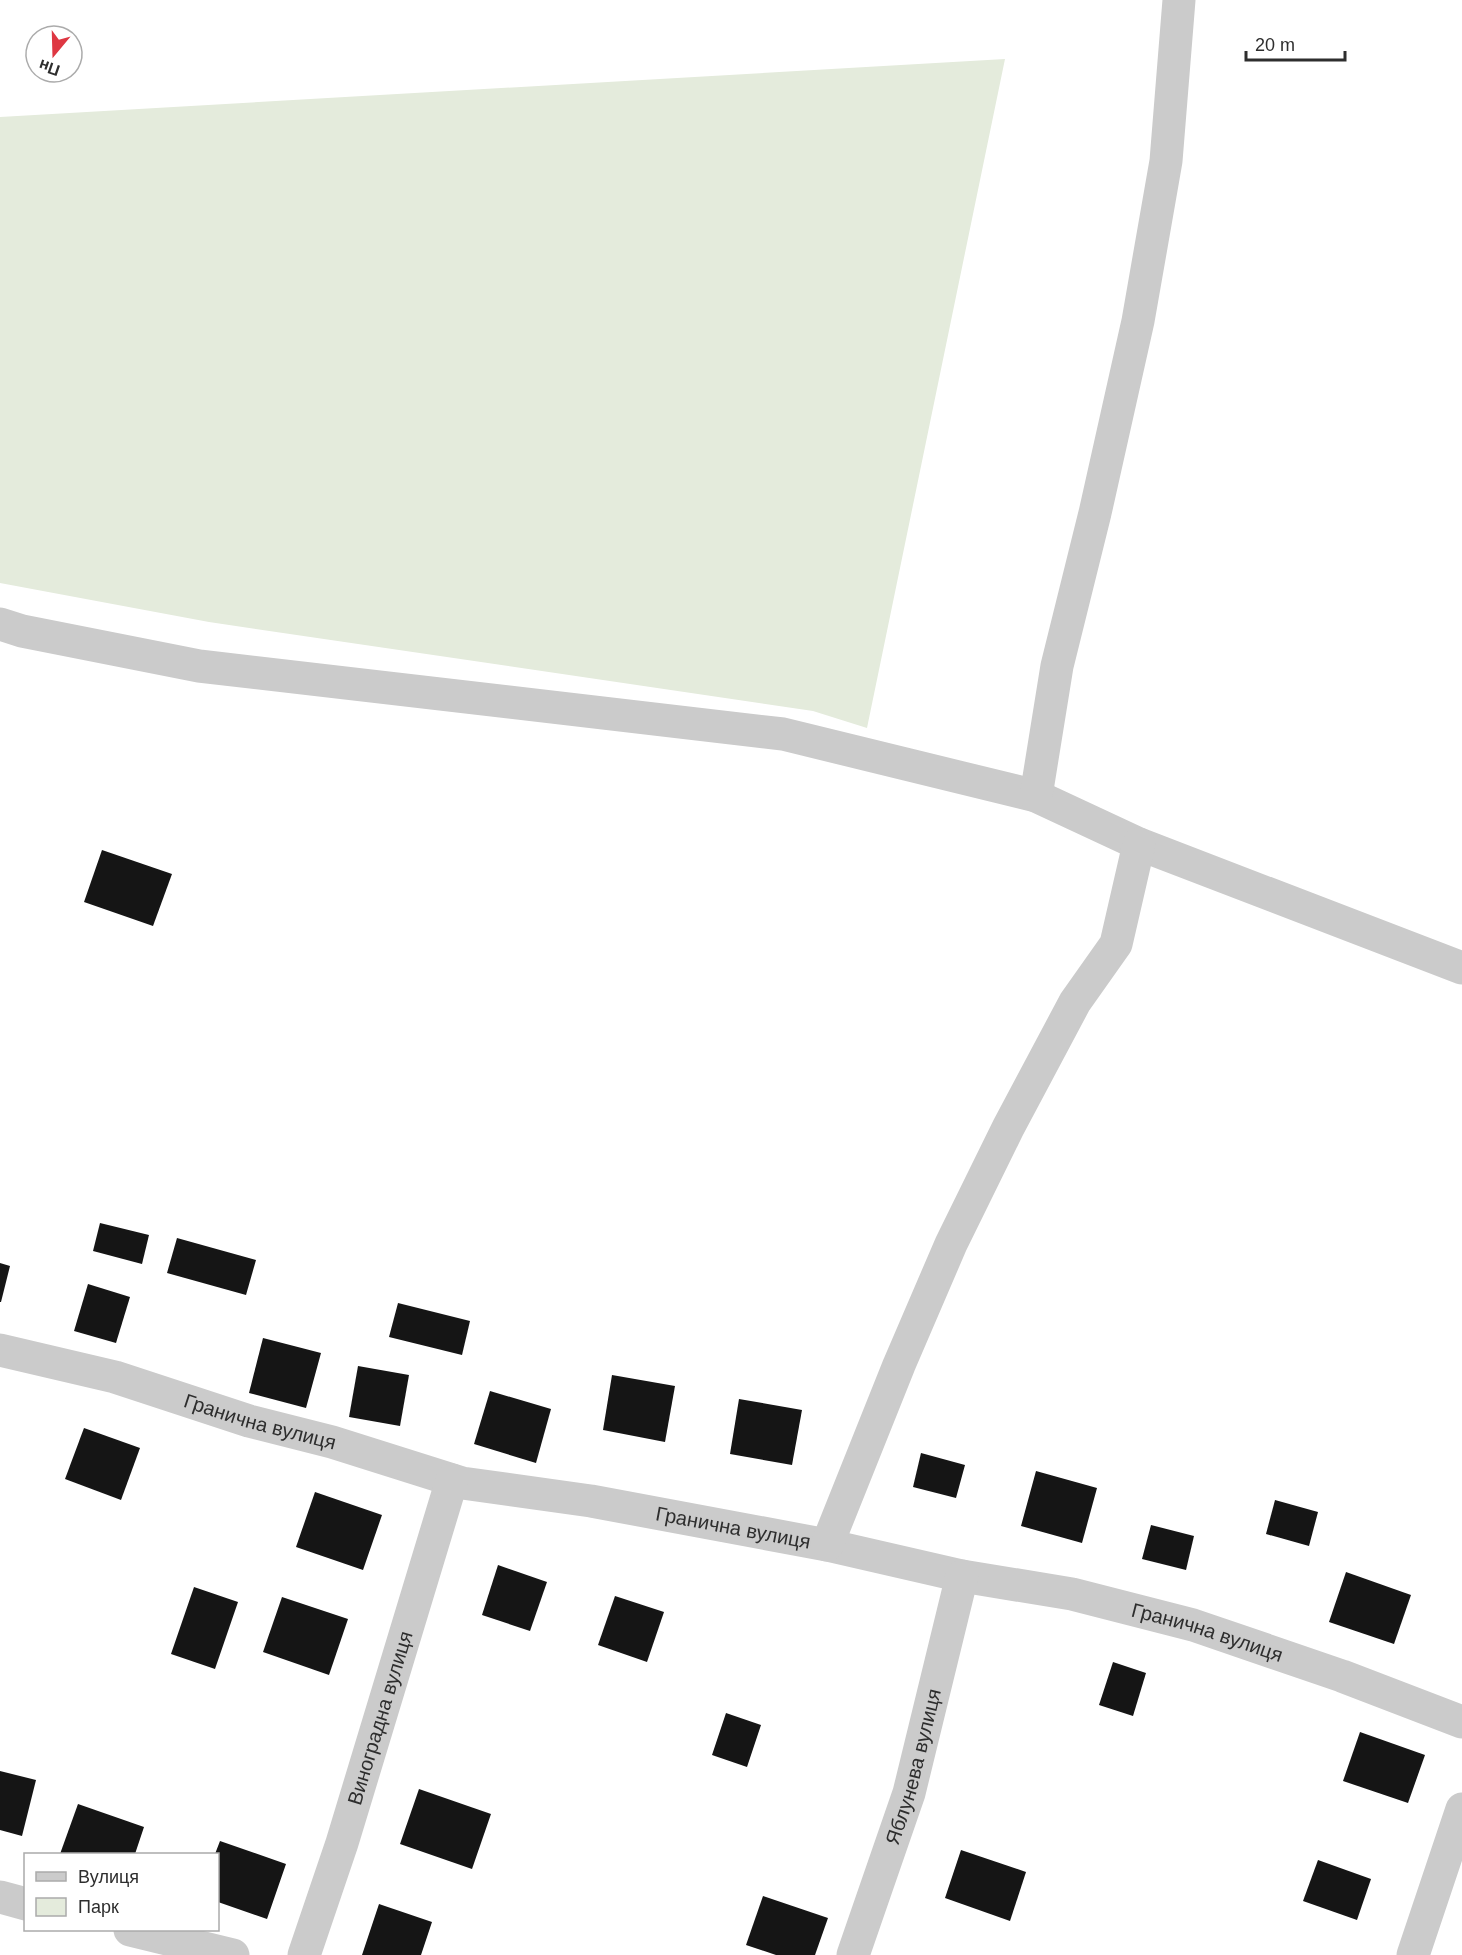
<svg xmlns="http://www.w3.org/2000/svg" width="1462" height="1955" viewBox="0 0 1462 1955" font-family="Helvetica,sans-serif">
<style>
.green{fill:#e4ebdc}
.building{fill:#151515}
.lines{fill:none;stroke-linecap:round;stroke-linejoin:round}
.minor{stroke:#cbcbcb;stroke-width:33}
.labels{text-anchor:middle;dominant-baseline:central;stroke-width:6;stroke-linejoin:round;paint-order:stroke}
.street-label{font-size:20px;fill:#2e2e2e;stroke:#fff}
</style>
<rect width="100%" height="100%" fill="#fff"/>
<!-- green -->
<polygon class="green" points="1005,59 867,728 813,711 209,622 0,583 0,117"/>
<!-- building -->
<g class="building">
<polygon points="102,850 172,874 153,926 84,902"/>
<polygon points="100,1223 149,1235 142,1264 93,1251"/>
<polygon points="177,1238 256,1260 246,1295 167,1273"/>
<polygon points="0,1263 10,1266 1,1302 0,1302"/>
<polygon points="88,1284 130,1297 116,1343 74,1331"/>
<polygon points="398,1303 470,1321 462,1355 389,1337"/>
<polygon points="263,1338 321,1353 306,1408 249,1393"/>
<polygon points="358,1366 409,1375 400,1426 349,1417"/>
<polygon points="612,1375 675,1386 665,1442 603,1430"/>
<polygon points="490,1391 551,1409 536,1463 474,1444"/>
<polygon points="739,1399 802,1410 792,1465 730,1454"/>
<polygon points="84,1428 140,1448 121,1500 65,1479"/>
<polygon points="921,1453 965,1465 956,1498 913,1487"/>
<polygon points="1036,1471 1097,1488 1082,1543 1021,1526"/>
<polygon points="315,1492 382,1515 363,1570 296,1547"/>
<polygon points="1275,1500 1318,1512 1309,1546 1266,1534"/>
<polygon points="1151,1525 1194,1536 1186,1570 1142,1559"/>
<polygon points="498,1565 547,1582 530,1631 482,1615"/>
<polygon points="1346,1572 1411,1595 1394,1644 1329,1622"/>
<polygon points="194,1587 238,1602 215,1669 171,1654"/>
<polygon points="615,1596 664,1612 647,1662 598,1645"/>
<polygon points="282,1597 348,1619 329,1675 263,1652"/>
<polygon points="1113,1662 1146,1673 1133,1716 1099,1705"/>
<polygon points="726,1713 761,1725 747,1767 712,1755"/>
<polygon points="1360,1732 1425,1755 1408,1803 1343,1781"/>
<polygon points="0,1771 36,1780 22,1836 0,1830"/>
<polygon points="419,1789 491,1814 472,1869 400,1844"/>
<polygon points="78,1804 144,1827 135,1854 60,1854"/>
<polygon points="220,1841 286,1864 267,1919 218,1902 218,1854 215,1854"/>
<polygon points="961,1850 1026,1872 1010,1921 945,1898"/>
<polygon points="1318,1860 1371,1879 1357,1920 1303,1901"/>
<polygon points="763,1896 828,1918 815,1955 776,1955 746,1945"/>
<polygon points="379,1904 432,1922 421,1955 362,1955"/>
</g>
<g class="lines">
<!-- minor -->
<g class="minor">
<polyline points="0,624 22,631 199,666 783,734 1036,796 1139,844 1462,968"/>
<polyline points="1036,796 1057,666 1095,513 1138,321 1166,161 1179,0"/>
<path id="s1" d="M0,1350L115,1377L249,1421L332,1442L462,1483L591,1501L827,1545L962,1576L1072,1594L1193,1625L1342,1676L1462,1722"/>
<polyline points="827,1545 899,1365 951,1244 1008,1128 1075,1002 1116,944 1139,844"/>
<polyline points="0,1897 26,1904"/>
<polyline points="130,1930 233,1955"/>
<path id="s2" d="M304,1955L342,1843L452,1480"/>
<path id="s3" d="M853,1955L909,1793L962,1576"/>
<polyline points="1413,1955 1462,1809"/>
</g>
</g>
<g class="labels">
<!-- street labels -->
<g class="street-label">
<text stroke="none"><textPath href="#s1" startOffset="270">Гранична вулиця</textPath></text>
<text stroke="none"><textPath href="#s1" startOffset="756">Гранична вулиця</textPath></text>
<text stroke="none"><textPath href="#s1" startOffset="1242">Гранична вулиця</textPath></text>
<text stroke="none"><textPath href="#s2" startOffset="249">Виноградна вулиця</textPath></text>
<text stroke="none"><textPath href="#s3" startOffset="198">Яблунева вулиця</textPath></text>
</g>
</g>
<!-- legend -->
<rect x="24" y="1853" width="195" height="78" fill="#ffffff" stroke="#ababab" stroke-width="1.5"/>
<rect x="36" y="1872" width="30" height="9" fill="#cbcbcb" stroke="#ababab" stroke-width="1.5"/>
<text x="78" y="1883" font-size="18" fill="#2e2e2e">Вулиця</text>
<rect x="36" y="1898" width="30" height="18" fill="#e4ebdc" stroke="#ababab" stroke-width="1.5"/>
<text x="78" y="1913" font-size="18" fill="#2e2e2e">Парк</text>
<!-- north arrow -->
<g transform="translate(54 54) rotate(199)"><circle r="28" fill="#ffffff" stroke="#ababab" stroke-width="1.5"/>
<path d="M0-4.5L10 22L0 15L-10 22Z" fill="#de3742"/>
<text y="-9" font-size="16" font-weight="bold" text-anchor="middle" fill="#2e2e2e">Пн</text>
</g>
<!-- scale -->
<path d="M1246 51v9h99v-9" fill="none" stroke="#2e2e2e" stroke-width="3"/>
<text x="1255" y="51" font-size="18" fill="#2e2e2e" stroke="#ffffff" stroke-width="4.5" paint-order="stroke">20 m</text>
</svg>
